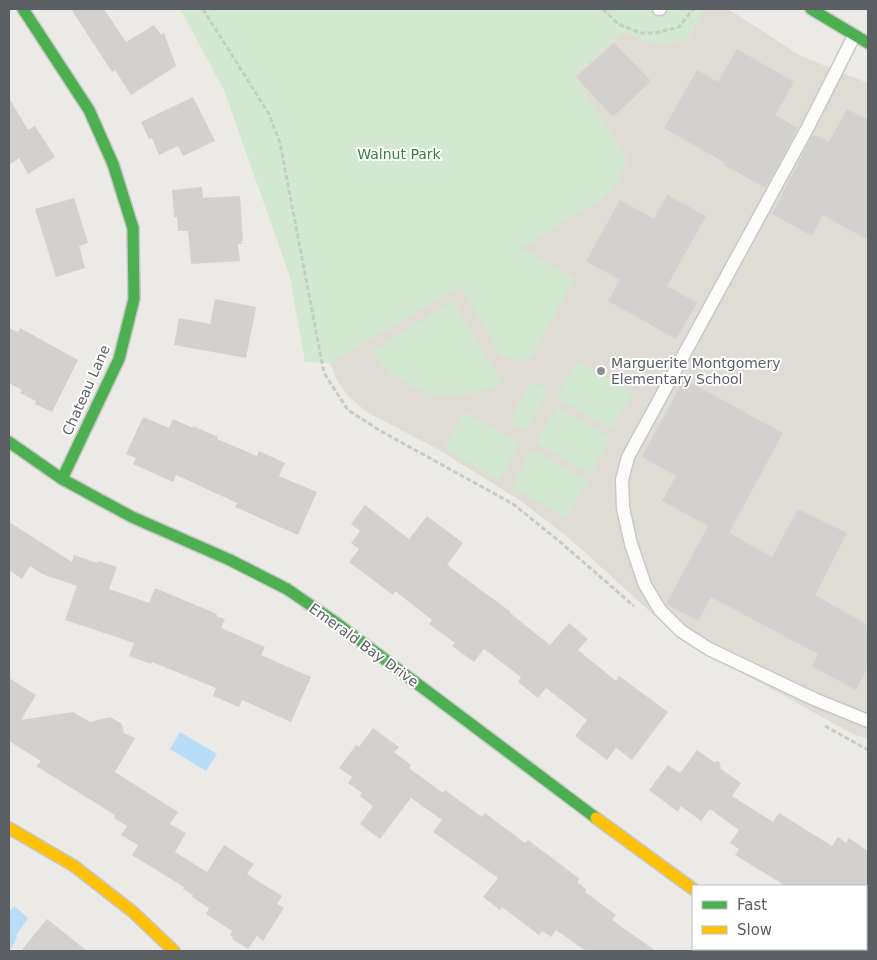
<svg xmlns="http://www.w3.org/2000/svg" width="877" height="960" viewBox="0 0 877 960" font-family="'DejaVu Sans',sans-serif">
<style>
.education{fill:#dfdcd5}
.green{fill:#d2e8d0}
.water{fill:#b8ddf8}
.building{fill:#d2d1cf}
.lines{fill:none;stroke-linecap:round;stroke-linejoin:round}
.lane-casing{stroke:#c8c8c8;stroke-width:15}
.street-casing{stroke:#c8c8c8;stroke-width:28}
.fast-casing{stroke:#c7c7c6;stroke-width:14}
.slow-casing{stroke:#c7c7c6;stroke-width:14}
.path{stroke:#c7ccc9;stroke-width:3;stroke-dasharray:5 2.5;stroke-linecap:butt}
.lane{stroke:#fcfcfb;stroke-width:12}
.street{stroke:#fcfcfb;stroke-width:25}
.fast{stroke:#4caf50;stroke-width:11}
.slow{stroke:#ffc107;stroke-width:11}
.poi-dot{fill:#8d9092;stroke:#fff;stroke-width:2}
.labels{text-anchor:middle;dominant-baseline:central;stroke-width:4;stroke-linejoin:round;paint-order:stroke}
.park-label{font-size:14px;fill:#328436;stroke:#fff}
.poi-label{font-size:14px;fill:#5b5f64;stroke:#fff;text-anchor:start}
.street-label{font-size:14px;fill:#5b5f64;stroke:#fff}
</style>
<rect width="100%" height="100%" fill="#ebeae6"/>
<!-- education -->
<polygon class="education" points="703,9 728,9 801,56 868,83 868,739 853,734 679,638 569,538 521,501 441,451 367,412 349,397 337,380 330,363 460,286 627,160 574,75 623,32 658,45 687,40"/>
<!-- green -->
<g class="green">
<path d="M180,9H703L687,40L658,45L623,32L574,75L627,160L612,192L522,248L574,279L532,355C522,363 512,361 501,355L460,286L330,363L305,362L290,277L224,90Z"/>
<path d="M453,301L502,383C450,407 408,397 372,352Z"/>
<polygon points="577,361 633,392 612,429 557,398"/>
<polygon points="531,381 548,390 525,431 509,422"/>
<polygon points="556,407 611,437 591,474 536,443"/>
<polygon points="464,412 519,443 499,480 444,449"/>
<polygon points="532,450 588,481 567,518 512,487"/>
</g>
<!-- water -->
<g class="water">
<polygon points="180,732 217,754 206,771 170,749"/>
<polygon points="14,906 28,918 16,936 17,937 14,942 15,943 9,951 9,913"/>
</g>
<!-- building -->
<g class="building">
<polygon points="71,9 104,9 126,42 154,25 161,35 164,33 176,66 131,95 115,70 112,72"/>
<polygon points="614,43 651,81 613,117 576,77"/>
<polygon points="737,49 794,82 775,115 798,128 766,188 724,165 725,163 664,128 697,70 718,82"/>
<polygon points="193,97 215,141 183,156 178,146 159,155 152,138 149,139 141,122"/>
<polygon points="9,98 28,130 35,126 55,157 28,174 19,158 9,165"/>
<polygon points="847,109 868,120 868,240 823,215 812,236 772,214 812,136 815,135 829,142"/>
<polygon points="202,187 203,198 240,196 243,241 241,241 242,244 238,244 240,261 191,264 188,231 178,231 177,217 174,217 172,190"/>
<polygon points="667,195 706,216 667,286 697,303 676,339 608,301 620,280 586,261 620,200 654,219"/>
<polygon points="74,198 88,243 79,246 85,268 56,277 35,209"/>
<polygon points="215,299 256,307 246,358 174,345 179,318 210,324"/>
<polygon points="9,328 18,332 20,328 78,360 52,412 35,404 36,401 20,393 22,390 9,383"/>
<polygon points="684,379 783,433 729,533 772,557 798,509 847,533 815,595 868,625 868,667 856,690 812,666 818,654 711,597 698,621 666,604 708,526 662,501 676,476 642,457"/>
<polygon points="143,417 169,428 173,419 193,428 193,426 218,437 217,439 257,456 259,451 285,463 279,476 317,492 298,535 235,507 237,503 176,475 173,482 133,464 136,458 126,454"/>
<polygon points="365,505 409,539 427,516 463,543 447,565 511,612 510,613 550,645 569,623 588,639 578,650 616,681 619,676 668,712 632,760 616,748 607,760 575,736 587,720 546,688 538,698 518,682 521,677 484,649 474,662 452,646 455,643 429,624 432,620 395,591 393,595 349,562 359,549 351,543 360,531 351,524"/>
<polygon points="9,522 72,562 74,555 97,563 98,561 117,567 109,589 149,603 155,588 217,614 216,616 225,619 221,628 265,647 261,655 311,677 291,722 242,700 239,707 213,696 216,688 152,662 151,664 129,656 134,643 65,620 77,586 42,574 30,566 22,579 9,570"/>
<polygon points="9,678 36,695 21,720 73,712 90,722 110,717 122,724 124,733 135,738 115,772 178,812 170,824 186,833 175,852 207,872 224,845 254,864 247,874 282,896 277,904 284,908 263,941 257,936 248,949 232,939 233,937 230,935 232,931 206,914 209,908 192,897 193,895 183,889 184,887 132,855 138,845 121,835 127,826 114,818 115,815 36,766 41,761 9,741"/>
<polygon points="373,728 399,747 394,752 411,765 409,768 443,793 445,790 482,817 485,813 525,843 528,840 580,879 577,882 587,890 585,892 616,915 612,920 656,951 586,951 556,930 551,937 542,931 539,935 502,907 500,910 483,897 498,878 433,832 442,820 411,798 380,839 360,824 373,806 360,796 362,793 348,783 352,777 339,768 356,745 359,747"/>
<polygon points="697,750 714,762 719,761 721,769 741,783 732,796 773,822 779,813 832,846 838,837 846,843 849,838 868,851 868,886 786,886 735,855 739,849 730,843 739,830 710,809 701,821 681,806 678,812 649,790 668,765 680,773"/>
<polygon points="47,919 87,951 21,951"/>
</g>
<g class="lines">
<!-- lane casing -->
<g class="lane-casing">
<g id="lane">
<polyline points="659,9 660,9"/>
<polyline points="854,36 808,127 628,457 622,480 623,508 631,544 645,585 660,610 681,631 709,649 814,699 868,721"/>
</g>
</g>
<!-- street casing -->
<g class="street-casing">
<polyline id="street" points="794,949 798,951"/>
</g>
<!-- fast casing -->
<g class="fast-casing">
<g id="fast">
<polyline points="23,9 89,110 113,164 133,228 134,299 119,359 62,479"/>
<polyline points="811,9 868,43"/>
<polyline points="9,442 62,479 132,517 230,560 287,589 335,622 596,818"/>
</g>
</g>
<!-- slow casing -->
<g class="slow-casing">
<g id="slow">
<polyline points="596,818 693,889"/>
<polyline points="9,828 74,866 133,912 174,951"/>
</g>
</g>
<!-- path -->
<g class="path">
<polyline points="203,9 269,114 280,143 324,373 348,410 379,430 513,504 559,541 634,606"/>
<polyline points="603,9 618,24 641,33 655,33 679,27 693,9"/>
<polyline points="825,726 868,750"/>
</g>
<!-- lane -->
<use href="#lane" class="lane"/>
<!-- street -->
<use href="#street" class="street"/>
<!-- fast -->
<use href="#fast" class="fast"/>
<!-- slow -->
<use href="#slow" class="slow"/>
</g>
<!-- markers -->
<circle class="poi-dot" cx="601" cy="371" r="5"/>
<g class="labels">
<!-- park labels -->
<g class="park-label">
<text x="399" y="154">Walnut Park</text>
</g>
<!-- poi labels -->
<g class="poi-label">
<text x="611" y="363">Marguerite Montgomery<tspan x="611" dy="16">Elementary School</tspan></text>
</g>
<!-- street labels -->
<g class="street-label">
<text transform="translate(86 390) rotate(-66)">Chateau Lane</text>
<text transform="translate(364 645) rotate(36)">Emerald Bay Drive</text>
</g>
</g>
<!-- border -->
<rect width="877" height="960" fill="none" stroke="#5b5f64" stroke-width="20"/>
<!-- legend -->
<rect x="692" y="885" width="175" height="65" fill="#ffffff" stroke="#bdbfc1"/>
<rect x="702" y="901" width="25" height="8" fill="#4caf50" stroke="#bdbfc1"/>
<text x="737" y="910" font-size="15" fill="#5b5f64">Fast</text>
<rect x="702" y="926" width="25" height="8" fill="#ffc107" stroke="#bdbfc1"/>
<text x="737" y="935" font-size="15" fill="#5b5f64">Slow</text>
</svg>
